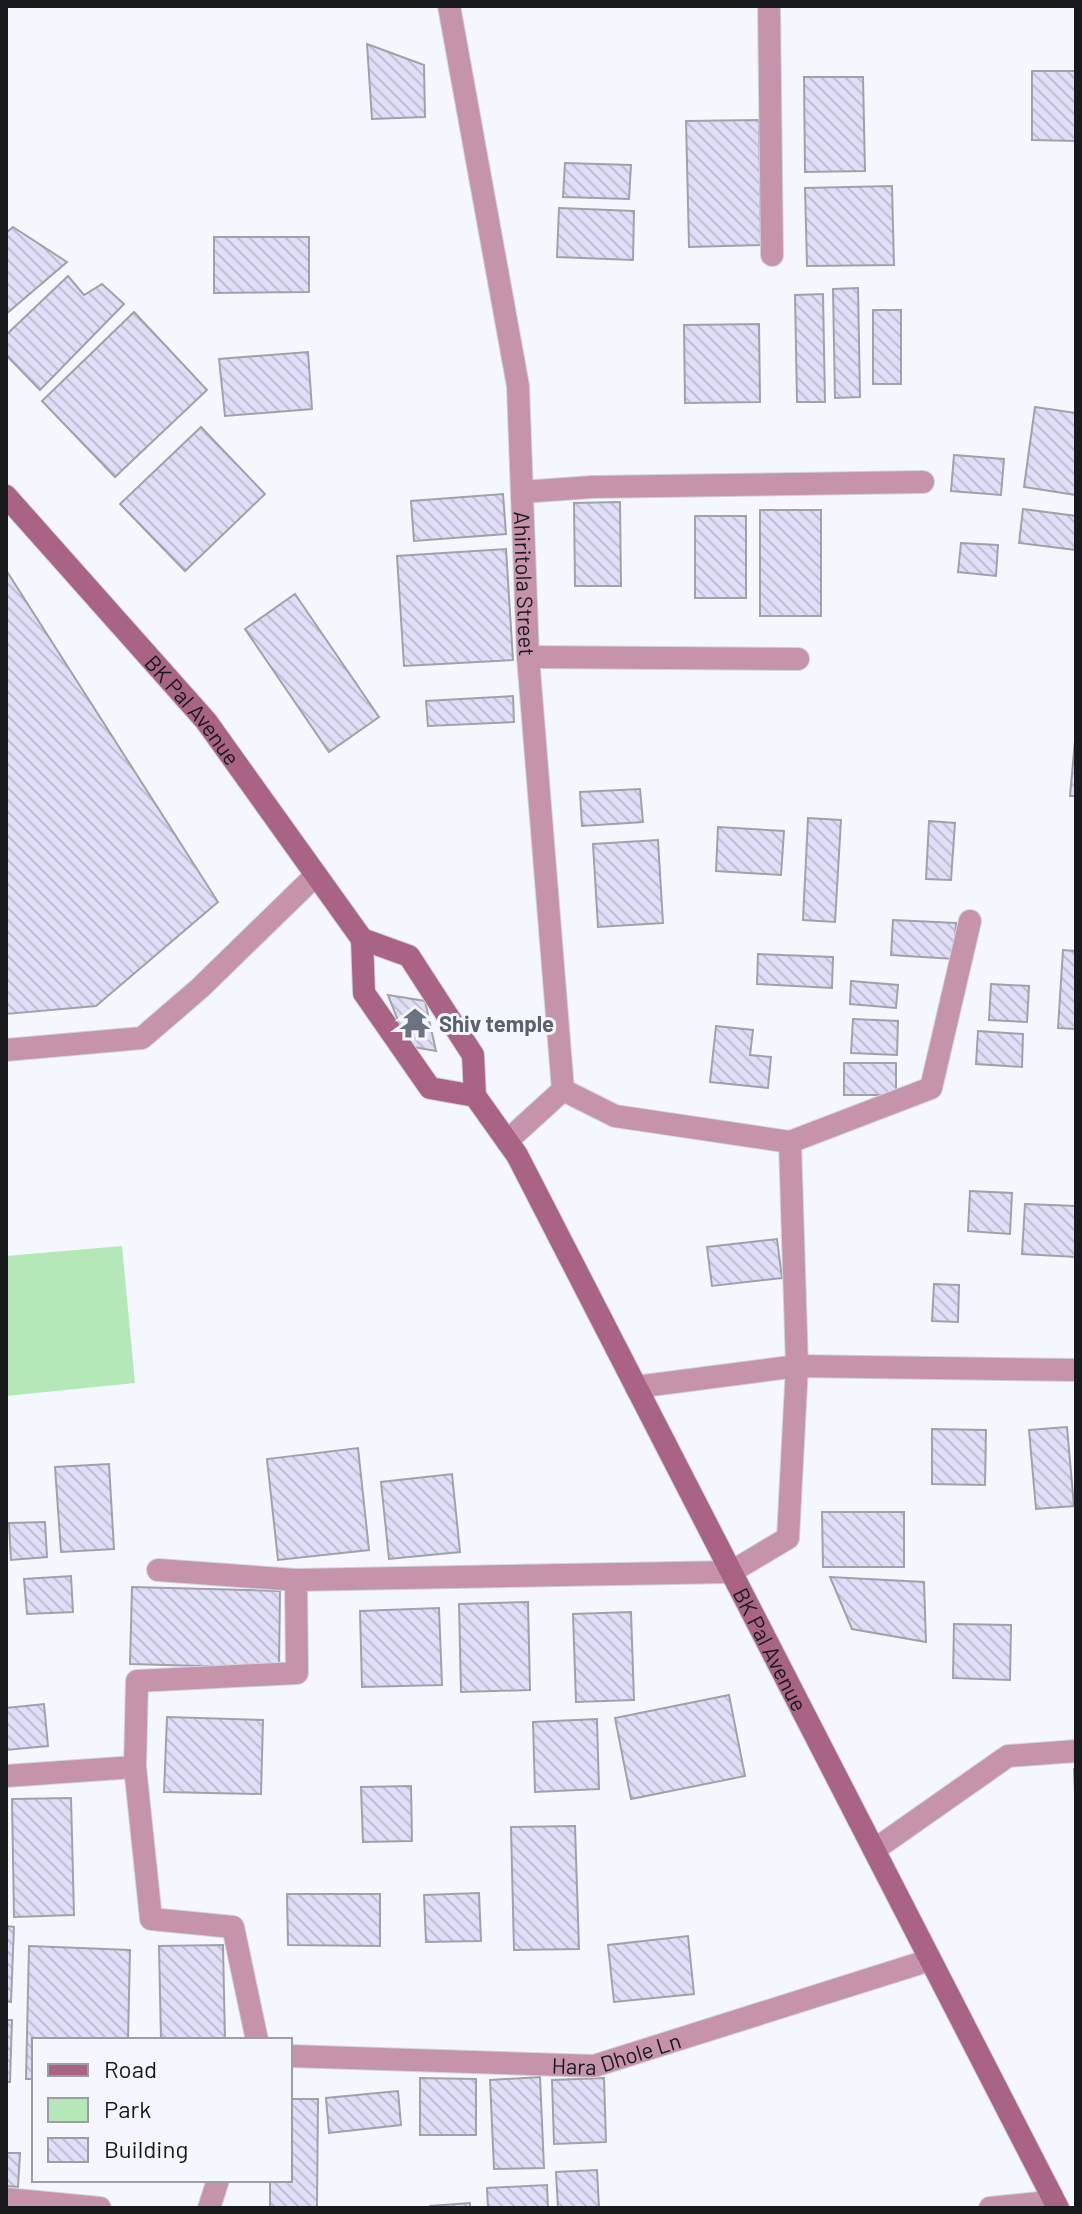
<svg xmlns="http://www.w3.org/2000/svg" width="1082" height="2214" viewBox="0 0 1082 2214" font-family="Barlow,sans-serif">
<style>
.park{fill:#b4e8b8}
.building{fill:url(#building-back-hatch);stroke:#a1a1ab;stroke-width:2}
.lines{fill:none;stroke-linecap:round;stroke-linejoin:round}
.service-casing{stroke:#d1d3da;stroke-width:24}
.minor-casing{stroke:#d1d3da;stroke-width:24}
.secondary-casing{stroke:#d1d3da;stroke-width:24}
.service{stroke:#c594aa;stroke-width:22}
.minor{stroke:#c594aa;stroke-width:22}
.secondary{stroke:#a86385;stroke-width:22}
.labels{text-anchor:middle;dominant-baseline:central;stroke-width:6;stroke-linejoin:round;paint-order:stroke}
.street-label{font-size:22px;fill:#17191c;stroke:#f5f7fe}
.worship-label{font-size:22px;font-weight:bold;fill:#5b616d;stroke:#f5f7fe;text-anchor:start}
</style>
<defs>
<pattern id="building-back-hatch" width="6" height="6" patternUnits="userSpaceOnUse" patternTransform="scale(2)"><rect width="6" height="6" fill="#dfdef7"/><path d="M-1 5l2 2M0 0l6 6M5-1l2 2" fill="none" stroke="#bfbed3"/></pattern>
</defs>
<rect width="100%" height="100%" fill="#f5f7fe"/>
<!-- park -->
<polygon class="park" points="122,1246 135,1383 6,1396 6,1256"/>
<!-- building -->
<g class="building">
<polygon points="367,44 424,65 425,117 372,119"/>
<polygon points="1032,71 1076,71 1076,141 1032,140"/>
<polygon points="804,77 863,77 865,171 805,172"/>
<polygon points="759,120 761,245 689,247 686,121"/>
<polygon points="565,163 631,165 629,199 563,197"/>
<polygon points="892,186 894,265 807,266 805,188"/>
<polygon points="559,208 634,211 633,260 557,257"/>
<polygon points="13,227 67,262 6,314 6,233"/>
<polygon points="214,237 309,237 309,292 214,293"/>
<polygon points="68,276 84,295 102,284 124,304 40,390 6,355 6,335"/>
<polygon points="858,288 860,397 835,398 833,289"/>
<polygon points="823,294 825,402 797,402 795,295"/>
<rect x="873" y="310" width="28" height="74"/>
<polygon points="134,312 207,390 115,477 42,401"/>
<polygon points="759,324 760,402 685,403 684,325"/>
<polygon points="308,352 312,409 225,416 219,359"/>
<polygon points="1035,407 1076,413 1076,495 1024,487"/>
<polygon points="201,427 265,494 185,571 120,504"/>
<polygon points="954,455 1004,459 1001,495 951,491"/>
<polygon points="503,494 506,534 414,541 411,501"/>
<polygon points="620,502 621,586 575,586 574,503"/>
<polygon points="1023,509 1076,516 1076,550 1019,543"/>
<rect x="760" y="510" width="61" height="106"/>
<rect x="695" y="516" width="51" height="82"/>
<polygon points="961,543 998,545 996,576 958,572"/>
<polygon points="506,549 513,660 404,666 397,556"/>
<polygon points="6,570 218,902 96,1006 6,1014"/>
<polygon points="295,594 379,717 329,752 245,629"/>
<polygon points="513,696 514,722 428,726 426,701"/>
<polygon points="1076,729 1076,796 1070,796"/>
<polygon points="640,789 643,822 582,826 580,792"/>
<polygon points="808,818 841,820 835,922 803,920"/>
<polygon points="929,821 955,823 951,880 926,879"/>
<polygon points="718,827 784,831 781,875 716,871"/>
<polygon points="658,840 663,923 598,927 593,844"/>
<polygon points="893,920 956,923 954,959 891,955"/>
<polygon points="1063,950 1076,951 1076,1029 1058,1028"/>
<polygon points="758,954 833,957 832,988 757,984"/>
<polygon points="851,981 898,985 896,1008 850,1004"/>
<polygon points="991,984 1029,986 1027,1022 989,1020"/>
<polygon points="388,995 425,1001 436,1051 408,1046"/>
<polygon points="853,1019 898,1021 897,1055 851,1053"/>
<polygon points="716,1026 753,1030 750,1055 771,1057 768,1088 710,1082"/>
<polygon points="978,1031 1023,1034 1022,1067 976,1064"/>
<rect x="844" y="1063" width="52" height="32"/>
<polygon points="970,1191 1012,1193 1010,1234 968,1231"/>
<polygon points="1025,1204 1076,1206 1076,1257 1022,1254"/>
<polygon points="777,1239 782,1278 712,1286 707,1247"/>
<polygon points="934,1284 959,1285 958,1322 932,1321"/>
<polygon points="1067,1427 1074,1506 1036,1509 1029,1430"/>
<polygon points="932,1429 986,1430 985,1485 932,1484"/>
<polygon points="358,1448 369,1550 278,1560 267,1459"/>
<polygon points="109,1464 114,1549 61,1552 55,1467"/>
<polygon points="452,1474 460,1552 389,1559 381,1482"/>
<polygon points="822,1512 904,1512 904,1567 823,1567"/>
<polygon points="45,1522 47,1557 11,1560 9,1523"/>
<polygon points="71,1576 73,1612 27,1614 24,1579"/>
<polygon points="830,1577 924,1582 926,1642 852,1629"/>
<polygon points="132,1587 280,1591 279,1668 130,1664"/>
<polygon points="528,1602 530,1690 461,1692 459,1604"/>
<polygon points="439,1608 442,1685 362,1687 360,1611"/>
<polygon points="631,1612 634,1700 576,1702 573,1614"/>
<polygon points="954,1624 1011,1625 1010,1680 953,1678"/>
<polygon points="729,1695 745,1776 631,1799 615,1718"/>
<polygon points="44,1704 48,1746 6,1750 6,1708"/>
<polygon points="167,1717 263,1720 261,1794 164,1792"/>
<polygon points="597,1719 599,1789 535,1792 533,1722"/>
<polygon points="1074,1769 1076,1769 1076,1819"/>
<polygon points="411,1786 412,1841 363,1842 361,1787"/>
<polygon points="71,1798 74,1915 14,1917 12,1799"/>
<polygon points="575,1826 579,1949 514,1950 511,1827"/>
<polygon points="479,1893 481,1941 426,1942 424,1895"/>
<polygon points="287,1894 380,1894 380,1946 288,1945"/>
<polygon points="6,1926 14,1927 11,2002 6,2001"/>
<polygon points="688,1936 694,1994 614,2002 608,1945"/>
<polygon points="223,1945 225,2040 161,2040 159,1946"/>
<polygon points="29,1946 130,1950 128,2040 34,2040 34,2079 26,2079"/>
<polygon points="6,2020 12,2020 10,2082 6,2082"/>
<polygon points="540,2077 544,2168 494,2169 490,2080"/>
<polygon points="420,2078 476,2079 476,2135 420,2135"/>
<polygon points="604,2078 606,2142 554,2144 552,2080"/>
<polygon points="398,2091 401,2125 329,2133 326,2098"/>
<polygon points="290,2099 318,2099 317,2208 270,2208 270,2180 290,2180"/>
<polygon points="6,2153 20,2153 18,2187 6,2186"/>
<polygon points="597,2170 599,2208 558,2208 556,2172"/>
<polygon points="547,2185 548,2208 488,2208 487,2188"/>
<polygon points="470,2203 470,2208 430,2208 430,2206"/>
</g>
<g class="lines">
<!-- service casing -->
<g class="service-casing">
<g id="service">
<polyline points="769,6 772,255"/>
<polyline points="522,492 592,487 923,482"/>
<polyline points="528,657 798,659"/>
<polyline points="790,1142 931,1088 970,921"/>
<polyline points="636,1387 797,1366 1076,1370"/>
<polyline points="6,1776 135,1767"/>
<polyline points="874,1850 1008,1756 1076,1751"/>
<polyline points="257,2040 233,1927 151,1919 135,1767 137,1681 297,1673 296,1580 731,1572 788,1538 797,1366 790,1142 615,1116 563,1090"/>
<path id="s1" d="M290,2056L594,2066L930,1960"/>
<polyline points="6,2199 100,2208"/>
<polyline points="209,2208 218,2180"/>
<polyline points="990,2208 1039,2203"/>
</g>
</g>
<!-- minor casing -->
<g class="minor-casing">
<g id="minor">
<path id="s2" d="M449,6L518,386L528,657L563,1090L507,1141"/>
<polyline points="6,1050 142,1038 200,988 316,875"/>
<polyline points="158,1570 296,1580"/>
</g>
</g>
<!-- secondary casing -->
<g class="secondary-casing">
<g id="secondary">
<path id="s3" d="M6,496L206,721L362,939L409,956L473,1055L475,1096L517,1155L1058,2208"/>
<polyline points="362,939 364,993 430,1088 475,1096"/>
</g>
</g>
<!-- service -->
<use href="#service" class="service"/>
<!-- minor -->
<use href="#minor" class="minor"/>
<!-- secondary -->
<use href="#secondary" class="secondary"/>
</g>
<!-- icons -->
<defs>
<g id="temple-bare" transform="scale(2.4)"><path d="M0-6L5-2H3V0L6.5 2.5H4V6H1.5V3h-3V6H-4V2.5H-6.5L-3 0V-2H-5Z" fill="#6b7280" stroke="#f5f7fe" stroke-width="2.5" paint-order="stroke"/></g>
</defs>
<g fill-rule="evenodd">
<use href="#temple-bare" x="415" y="1023"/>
</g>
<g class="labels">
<!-- street labels -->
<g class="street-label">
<text stroke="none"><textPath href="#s2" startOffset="584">Ahiritola Street</textPath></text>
<text stroke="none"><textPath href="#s3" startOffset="284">BK Pal Avenue</textPath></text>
<text stroke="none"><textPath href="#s3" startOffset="1406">BK Pal Avenue</textPath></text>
<text stroke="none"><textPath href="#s1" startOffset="328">Hara Dhole Ln</textPath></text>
</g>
<!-- worship labels -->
<g class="worship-label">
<text x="439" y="1023">Shiv temple</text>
</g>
</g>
<!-- border -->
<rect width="1082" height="2214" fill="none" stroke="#17191c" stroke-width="16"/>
<!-- legend -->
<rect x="32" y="2038" width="260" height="144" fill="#f5f7fe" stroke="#9c9ea4" stroke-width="2"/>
<rect x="48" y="2064" width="40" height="12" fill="#a86385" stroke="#9c9ea4" stroke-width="2"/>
<text x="104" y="2078" font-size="24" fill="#17191c">Road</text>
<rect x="48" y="2098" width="40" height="24" fill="#b4e8b8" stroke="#9c9ea4" stroke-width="2"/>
<text x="104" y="2118" font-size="24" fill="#17191c">Park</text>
<rect x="48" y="2138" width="40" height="24" fill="url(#building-back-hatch)" stroke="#9c9ea4" stroke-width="2"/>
<text x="104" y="2158" font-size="24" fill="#17191c">Building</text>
</svg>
